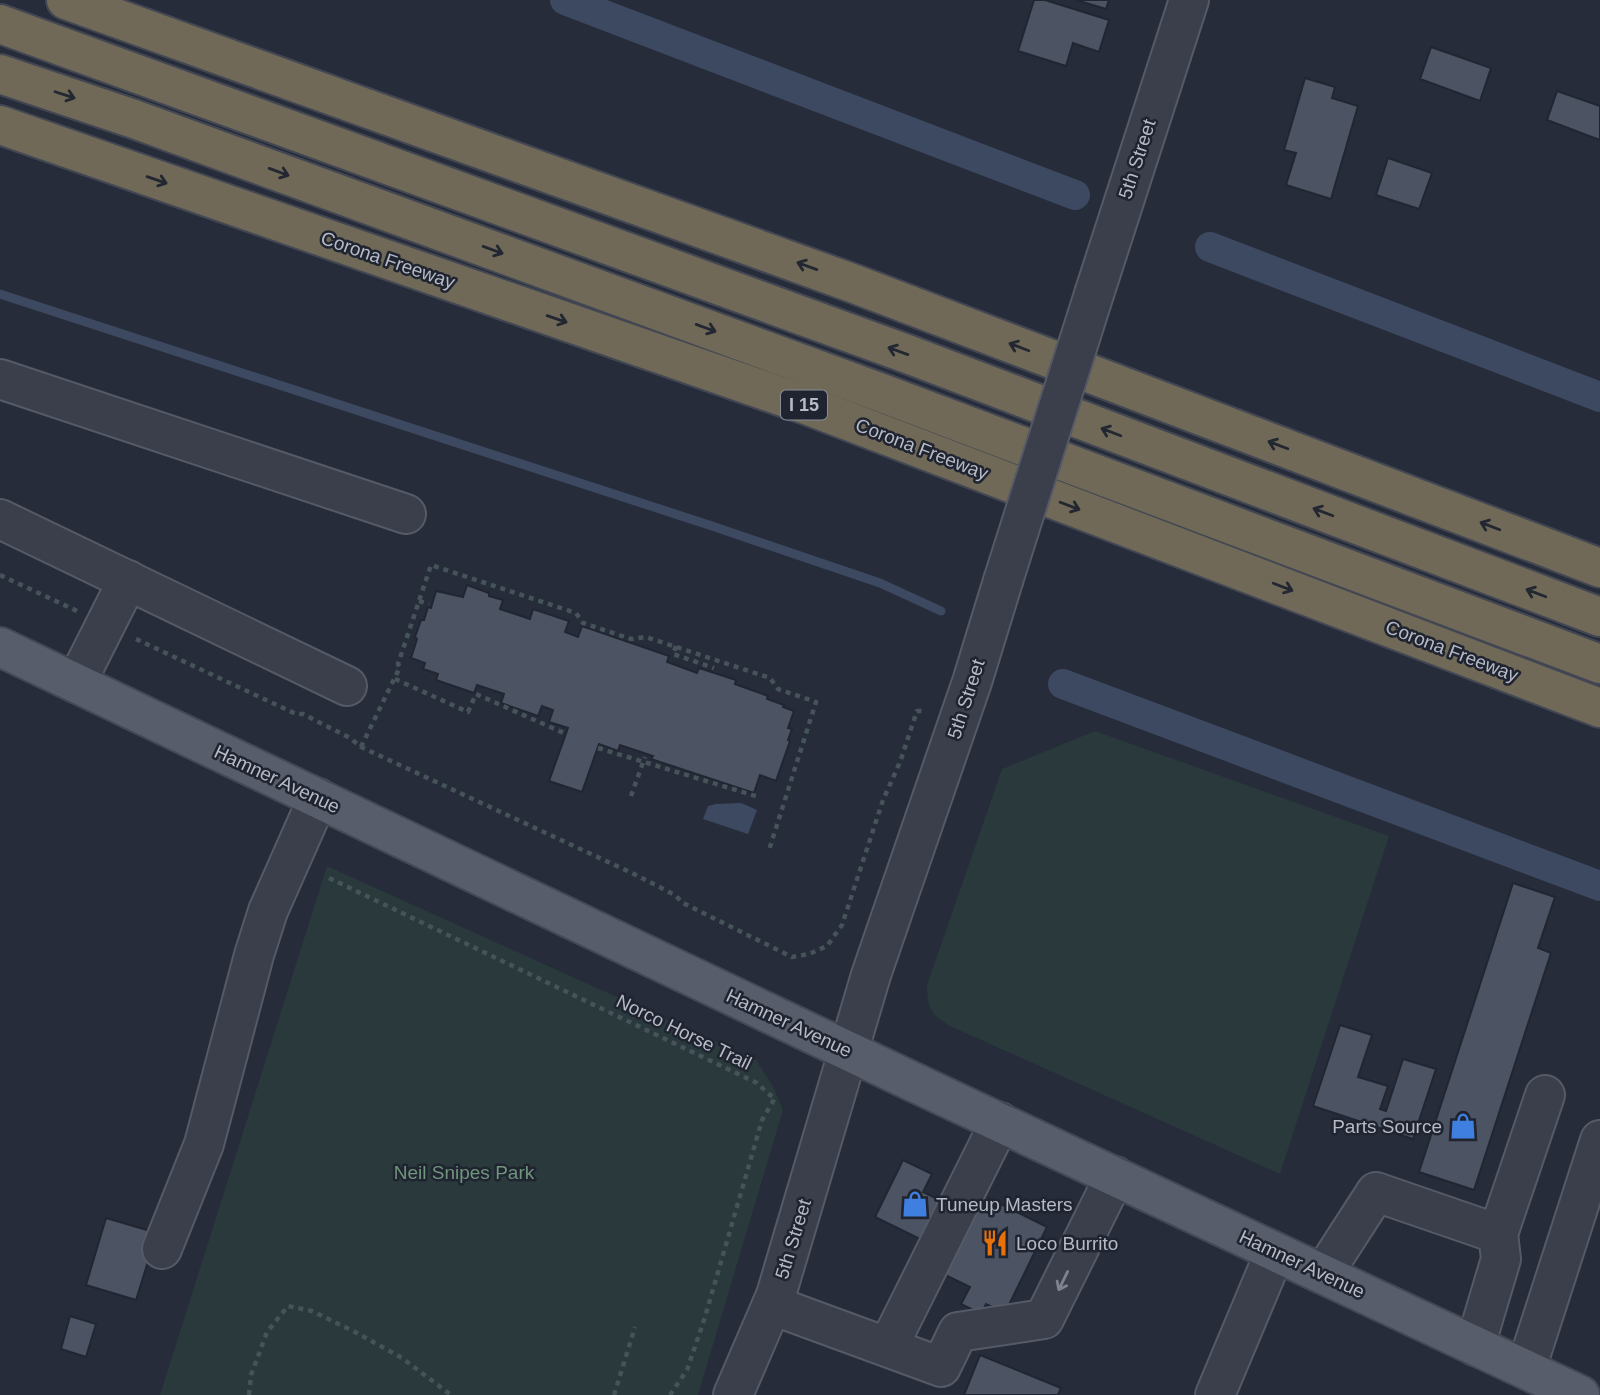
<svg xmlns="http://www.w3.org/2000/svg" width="1600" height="1395" viewBox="0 0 1600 1395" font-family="Helvetica,sans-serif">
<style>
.green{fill:#29393c}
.water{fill:#3d4961}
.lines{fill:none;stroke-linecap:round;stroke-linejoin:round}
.stream{stroke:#3d4961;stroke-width:9}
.canal{stroke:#3d4961;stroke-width:30}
.building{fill:#4c5463;stroke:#212632;stroke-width:2}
.minor-casing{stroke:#555a66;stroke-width:42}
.major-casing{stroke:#434854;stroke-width:42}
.highway-casing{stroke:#424753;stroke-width:42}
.path{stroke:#465459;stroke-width:4.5;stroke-dasharray:5 5;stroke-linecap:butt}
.minor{stroke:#3a3f4b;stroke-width:38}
.major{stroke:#585d6b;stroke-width:38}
.highway{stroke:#706957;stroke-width:38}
.minor-bridge-casing{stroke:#555a66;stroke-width:42;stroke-linecap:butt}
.minor-bridge{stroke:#3a3f4b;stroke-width:38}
.oneway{stroke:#232732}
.oneway2{stroke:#7e838f}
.labels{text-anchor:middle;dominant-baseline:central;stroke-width:5;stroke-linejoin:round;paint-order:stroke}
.shield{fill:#1f2430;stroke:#888d99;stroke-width:2}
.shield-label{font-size:18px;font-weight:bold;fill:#b5bac6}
.street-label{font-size:19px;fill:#b5bac6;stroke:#1f2430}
.poi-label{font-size:19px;fill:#b5bac6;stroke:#1f2430;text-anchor:start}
.park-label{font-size:19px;fill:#6f957c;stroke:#1f2430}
</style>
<rect width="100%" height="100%" fill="#262c3a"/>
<!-- green -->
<g class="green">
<path d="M1095,731L1389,836L1280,1174L950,1026C929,1013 928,1009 927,985L1002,769Z"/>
<polygon points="327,866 756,1060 773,1086 783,1110 698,1395 160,1395"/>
</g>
<!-- water -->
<polygon class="water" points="741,803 757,810 748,834 703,819 708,806 716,804"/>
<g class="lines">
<!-- stream -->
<polyline class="stream" points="0,294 712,526 880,583 941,611"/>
<!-- canal -->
<g class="canal">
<polyline points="565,0 1075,195"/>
<polyline points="1210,247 1600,397"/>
<polyline points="1063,684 1600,886"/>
</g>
</g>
<!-- building -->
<g class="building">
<polygon points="1034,0 1045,0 1109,20 1099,52 1073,43 1066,66 1018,51"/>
<polygon points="1076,0 1109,0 1106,9"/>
<polygon points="1431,47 1491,68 1480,101 1420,79"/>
<polygon points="1305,78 1335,87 1332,98 1358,106 1331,199 1286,185 1296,153 1284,150"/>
<polygon points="1557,91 1600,106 1600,140 1547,120"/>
<polygon points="1388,158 1432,173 1419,209 1376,195"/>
<polygon points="467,585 489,593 489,596 503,600 500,609 530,619 533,609 569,621 565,632 578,637 582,626 669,656 667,662 697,673 699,668 736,680 735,684 768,696 767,699 784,705 783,707 794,711 788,728 792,729 788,740 790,741 776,781 760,775 754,793 651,759 653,756 620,745 618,751 599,744 582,792 549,781 568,728 549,722 553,710 542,706 538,716 501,703 504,694 477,685 474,693 436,680 438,674 423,669 425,663 411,658 417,639 415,637 421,620 424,620 428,607 431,608 436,591 463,597"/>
<polygon points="1513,883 1555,897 1538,948 1551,953 1474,1190 1419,1172"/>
<polygon points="1340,1025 1372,1035 1358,1077 1388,1086 1380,1109 1386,1111 1403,1059 1436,1069 1413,1139 1313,1106"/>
<polygon points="903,1160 932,1174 923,1192 944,1202 924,1241 875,1217"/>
<polygon points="976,1192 1047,1227 1005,1313 986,1304 981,1314 961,1304 970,1287 937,1271"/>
<polygon points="106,1218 157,1233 136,1300 86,1285"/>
<polygon points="70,1316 96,1324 86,1357 61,1349"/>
<polygon points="980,1355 1061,1388 1058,1395 964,1395"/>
</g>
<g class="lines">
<!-- minor casing -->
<g class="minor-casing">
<g id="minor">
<polyline points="1095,291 1189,0"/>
<polyline points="0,379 406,514"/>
<polyline points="0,519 347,686"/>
<polyline points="76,683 128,580"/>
<polyline points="1498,1234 1545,1095"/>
<polyline points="162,1249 204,1144 254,955 268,911 318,798"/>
<polyline points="1323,1274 1376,1192 1498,1234 1501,1259 1475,1346"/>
<polyline points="772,1305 941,1367 958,1332 1044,1319 1115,1176"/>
<polyline points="888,1347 1000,1122"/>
<polyline points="1526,1369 1600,1140"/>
<polyline points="733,1395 776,1295 871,975 972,682 1003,581"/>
<polyline points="1215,1395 1275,1252"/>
</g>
</g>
<!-- major casing -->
<g class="major-casing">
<polyline id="major" points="0,647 907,1079 1580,1395"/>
</g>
<!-- highway casing -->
<g class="highway-casing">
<g id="highway">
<polyline points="66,0 852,283 1600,568"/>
<polyline points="0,24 910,355 1600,617"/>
<polyline points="0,74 134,119 882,393 1600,664"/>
<polyline points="0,125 806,405 1600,708"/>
</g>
</g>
<!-- path -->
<g class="path">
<polyline points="0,575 77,611"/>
<polyline points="419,601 429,604"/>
<polyline points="136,639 296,714 303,714 350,738 361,747 634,874 675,895 683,903 792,957 809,954 827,946 842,925 883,800 900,762 917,711 926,711"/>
<polyline points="676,646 673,654 714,668"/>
<polyline points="395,679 468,712 476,694 566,734"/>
<polyline points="361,747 400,667 398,664 431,565 576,613 583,623 631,639 646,637 770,678 778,689 816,702 769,850"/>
<polyline points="598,748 759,797"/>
<polyline points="631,796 645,757"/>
<polyline points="329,878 757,1083 770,1095 775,1098 762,1120 705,1317 687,1370 670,1395"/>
<polyline points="249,1395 251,1375 267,1332 288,1306 312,1311 357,1333 402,1358 451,1395"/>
<polyline points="614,1395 635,1327"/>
</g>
<!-- minor -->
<use href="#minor" class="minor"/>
<!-- major -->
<use href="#major" class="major"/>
<!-- highway -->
<use href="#highway" class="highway"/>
<!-- minor-bridge casing -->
<g class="minor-bridge-casing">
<polyline id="minor-bridge" points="1003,581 1095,291"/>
</g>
<!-- minor-bridge -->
<use href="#minor-bridge" class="minor-bridge"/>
</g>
<!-- one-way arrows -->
<defs><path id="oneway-shaft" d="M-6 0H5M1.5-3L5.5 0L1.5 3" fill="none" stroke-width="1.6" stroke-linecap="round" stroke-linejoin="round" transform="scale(1.75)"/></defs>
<g class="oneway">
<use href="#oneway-shaft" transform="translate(65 95) rotate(18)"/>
<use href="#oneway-shaft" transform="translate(279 172) rotate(20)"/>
<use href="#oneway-shaft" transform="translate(157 180) rotate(19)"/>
<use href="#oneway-shaft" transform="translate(493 250) rotate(20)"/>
<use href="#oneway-shaft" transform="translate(807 266) rotate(-160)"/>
<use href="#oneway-shaft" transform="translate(557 319) rotate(19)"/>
<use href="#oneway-shaft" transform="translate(706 328) rotate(20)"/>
<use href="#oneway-shaft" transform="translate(1019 347) rotate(-159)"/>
<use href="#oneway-shaft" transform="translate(898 351) rotate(-160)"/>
<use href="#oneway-shaft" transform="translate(1111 432) rotate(-159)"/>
<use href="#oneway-shaft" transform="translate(1278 445) rotate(-159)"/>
<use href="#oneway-shaft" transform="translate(1070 506) rotate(21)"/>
<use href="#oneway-shaft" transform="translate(1323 512) rotate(-159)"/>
<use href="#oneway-shaft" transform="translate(1490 526) rotate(-159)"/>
<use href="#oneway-shaft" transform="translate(1283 587) rotate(21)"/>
<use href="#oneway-shaft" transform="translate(1536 593) rotate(-159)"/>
</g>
<use class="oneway2" href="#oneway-shaft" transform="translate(1063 1281) rotate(116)"/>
<!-- icons -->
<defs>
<g id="shop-bare" transform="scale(2.1)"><path d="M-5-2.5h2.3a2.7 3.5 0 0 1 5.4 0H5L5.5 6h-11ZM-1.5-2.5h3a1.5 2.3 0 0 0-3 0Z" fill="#3f7fe0" stroke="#1f2430" stroke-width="2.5" paint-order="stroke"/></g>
<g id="restaurant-bare" transform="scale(2.1)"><path d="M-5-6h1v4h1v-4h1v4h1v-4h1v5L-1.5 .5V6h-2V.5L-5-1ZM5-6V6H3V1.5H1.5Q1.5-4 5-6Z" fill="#e8710a" stroke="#1f2430" stroke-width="2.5" paint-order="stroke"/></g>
</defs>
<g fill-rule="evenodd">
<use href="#shop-bare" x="1463" y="1126"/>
<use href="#shop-bare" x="915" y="1204"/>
<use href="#restaurant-bare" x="995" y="1243"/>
</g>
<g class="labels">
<!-- shield labels -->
<rect class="shield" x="781" y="390.5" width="46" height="29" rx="5"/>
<g class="shield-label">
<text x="804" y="405">I 15</text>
</g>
<!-- street labels -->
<g class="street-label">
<text transform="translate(1137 159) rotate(-72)">5th Street</text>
<text transform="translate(388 260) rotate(19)">Corona Freeway</text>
<text transform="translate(922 449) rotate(21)">Corona Freeway</text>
<text transform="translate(1452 651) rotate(21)">Corona Freeway</text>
<text transform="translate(966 699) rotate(-72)">5th Street</text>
<text transform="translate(277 779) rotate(25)">Hamner Avenue</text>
<text transform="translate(789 1023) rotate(25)">Hamner Avenue</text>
<text transform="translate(684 1032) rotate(26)">Norco Horse Trail</text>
<text transform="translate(793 1239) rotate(-73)">5th Street</text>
<text transform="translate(1302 1264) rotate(25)">Hamner Avenue</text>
</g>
<!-- poi labels -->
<g class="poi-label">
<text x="1442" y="1126" text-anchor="end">Parts Source</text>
<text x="936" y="1204">Tuneup Masters</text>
<text x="1016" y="1243">Loco Burrito</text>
</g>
<!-- park labels -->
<g class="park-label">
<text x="464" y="1172">Neil Snipes Park</text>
</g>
</g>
</svg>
